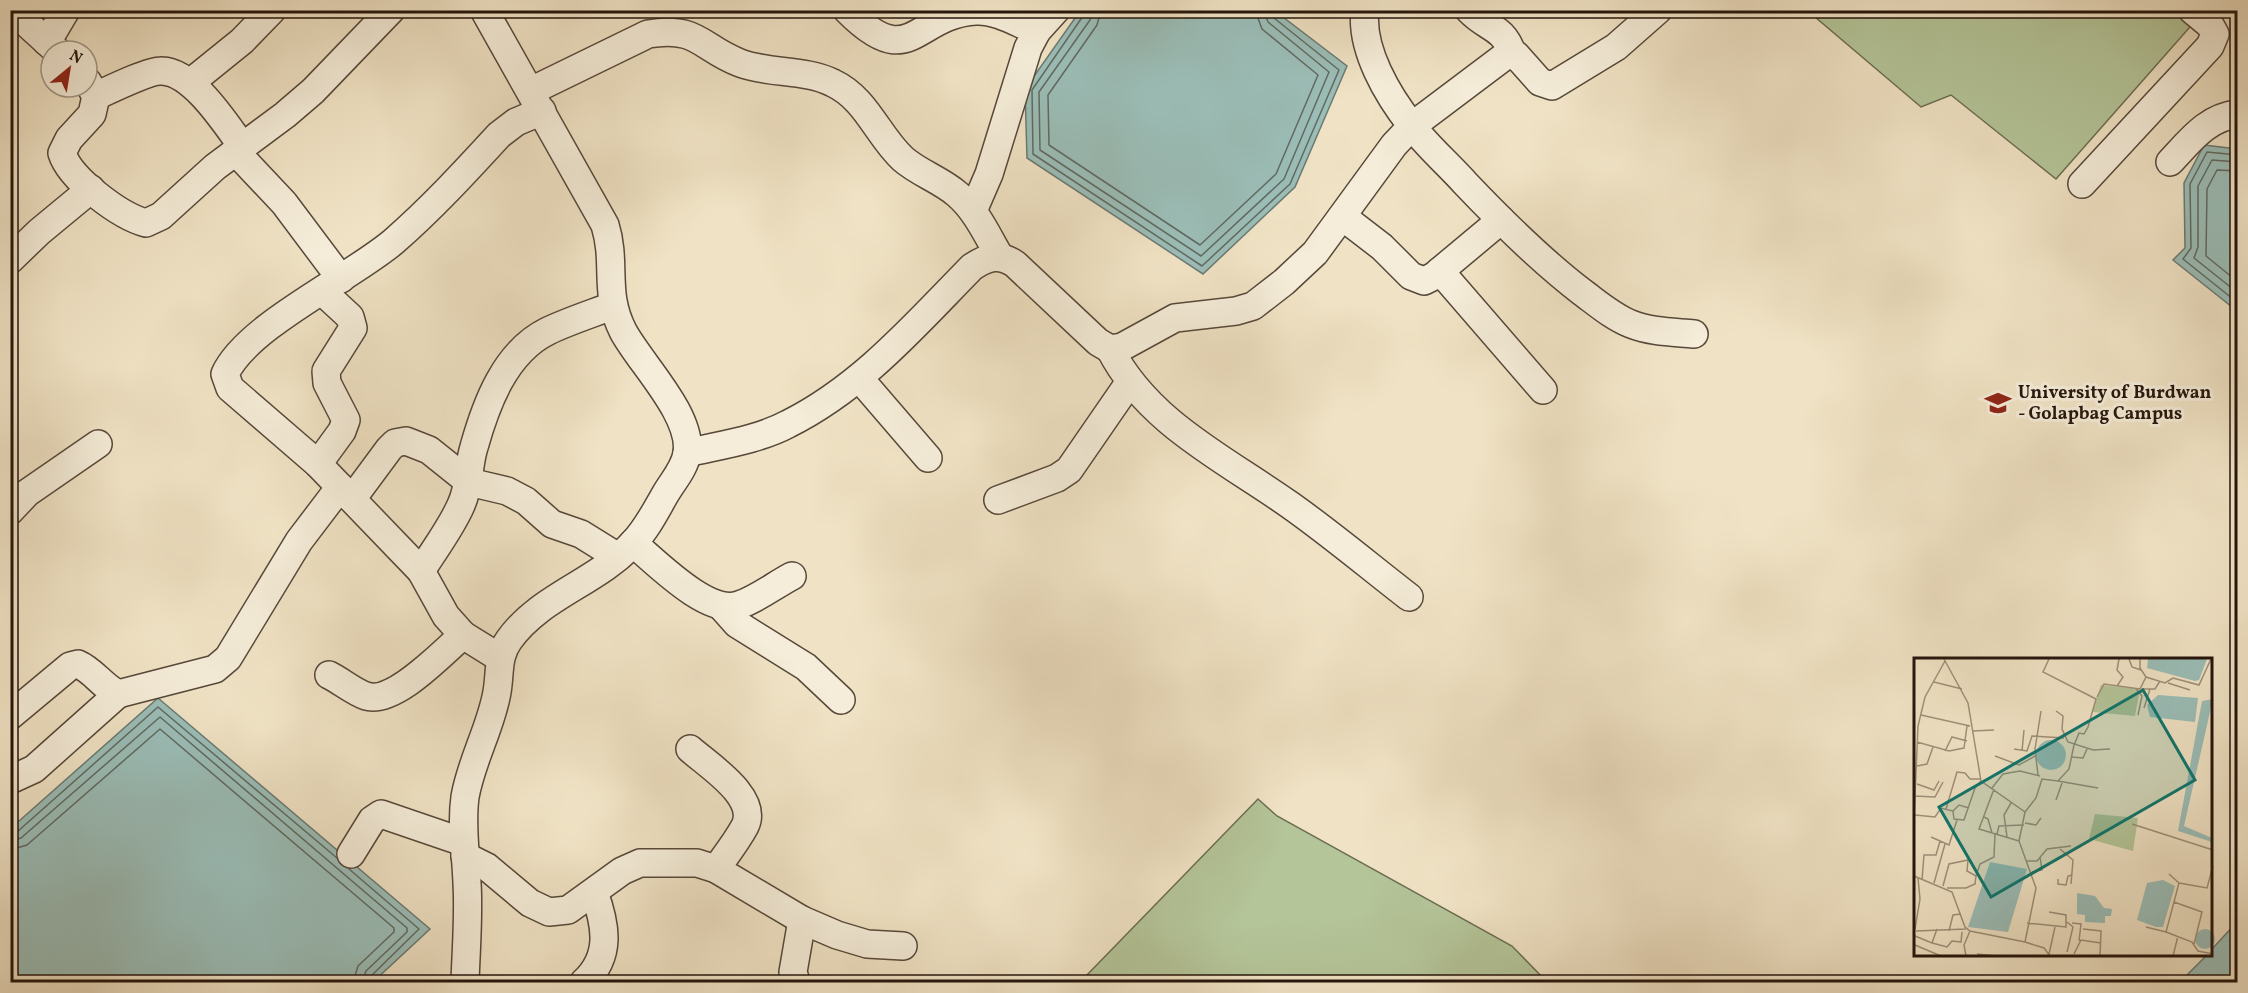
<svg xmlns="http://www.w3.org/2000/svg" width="2248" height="993" viewBox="0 0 2248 993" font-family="Vollkorn,serif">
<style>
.green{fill:#b4c599;stroke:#6c6d52;stroke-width:1.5}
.water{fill:#9bbeb8;stroke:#6b7a73;stroke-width:1.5}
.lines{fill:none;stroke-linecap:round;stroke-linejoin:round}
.shore{stroke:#606a62;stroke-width:1.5}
.minor-casing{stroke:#57483a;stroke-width:30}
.minor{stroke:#f5edd9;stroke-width:27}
.labels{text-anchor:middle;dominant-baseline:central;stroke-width:6;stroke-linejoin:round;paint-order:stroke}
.poi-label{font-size:18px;font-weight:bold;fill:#24150c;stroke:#f5edd9;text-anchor:start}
.inset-road{fill:none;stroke:#9e917b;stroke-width:1.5}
.view{fill:#0f766e;fill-opacity:0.15;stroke:#0f766e;stroke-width:3}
.inset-edge{fill:none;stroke:#24150c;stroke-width:3}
</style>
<rect width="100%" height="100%" fill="#f0e3c5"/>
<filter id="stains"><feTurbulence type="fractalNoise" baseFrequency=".00333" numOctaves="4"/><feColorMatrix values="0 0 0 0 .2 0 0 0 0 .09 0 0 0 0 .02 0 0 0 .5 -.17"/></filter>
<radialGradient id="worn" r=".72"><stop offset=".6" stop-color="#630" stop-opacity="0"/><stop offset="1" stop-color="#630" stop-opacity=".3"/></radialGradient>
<!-- green -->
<g class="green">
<polygon points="1808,11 2204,11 2056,179 1951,95 1921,107"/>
<polygon points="1258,799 1277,816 1512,946 1547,982 1095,982 1087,975"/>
</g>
<!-- water -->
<g class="water">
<polygon points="1080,11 1275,11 1347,66 1295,187 1203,274 1027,158 1025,89"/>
<polygon points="2204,145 2237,149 2237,311 2173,260 2185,248 2184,183"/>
<polygon points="158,698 430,929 373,982 11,982 10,829"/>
<polygon points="2237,922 2237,982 2180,982 2206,956 2210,956 2211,950"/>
</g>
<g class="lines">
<!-- shore -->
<g class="shore">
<polyline points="1084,10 1083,16 1032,90 1033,154 1202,266 1290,184 1339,70 1274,18 1272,10"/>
<polyline points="1092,10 1090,20 1039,92 1040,150 1201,256 1284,179 1329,72 1268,22 1264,10"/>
<polyline points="1101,10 1097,25 1048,95 1049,145 1200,245 1276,174 1318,75 1262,29 1255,10"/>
<polyline points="2238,155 2207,152 2190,184 2191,248 2183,259 2238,303"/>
<polyline points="2238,162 2212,160 2198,186 2198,247 2194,258 2238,293"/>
<polyline points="2238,171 2217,170 2207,189 2206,256 2238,282"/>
<polyline points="10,833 17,832 158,707 337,858"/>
<polyline points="10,841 21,838 160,717 407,928 407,932 366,971 362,982"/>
<polyline points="10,850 27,845 160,729 394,928 394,932 358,966 353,982"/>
<polyline points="349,869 419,929 371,976 369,982"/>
</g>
<!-- minor casing -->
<g class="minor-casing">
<g id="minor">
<polyline points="12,10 57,51"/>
<path d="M847,10C911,75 914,14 976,11C997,10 1017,23 1037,31"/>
<path d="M1365,10C1360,49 1388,96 1412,126C1427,146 1448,164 1465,183C1502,222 1539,259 1582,292C1597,303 1613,317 1631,324C1651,332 1673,332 1694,334"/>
<path d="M1469,10C1487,29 1503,26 1512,53"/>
<polyline points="47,42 66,10"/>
<path d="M87,81L96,96L92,114L69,139L62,153C70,179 120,216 146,223L161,216L215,167L285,115L313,91L391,10"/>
<polyline points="190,83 242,41 272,10"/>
<path d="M531,91L648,34C699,26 699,47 740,63C769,74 805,69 833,83C867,99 877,135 903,159C919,173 941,180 957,194C976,210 987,235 1000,257"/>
<path d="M96,96C109,90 150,70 162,71C193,72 225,123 242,146"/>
<polyline points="235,151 284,203 341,279"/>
<path d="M2170,162C2190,141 2207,117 2238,114"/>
<polyline points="2082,184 2210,46 2215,34 2210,25 2192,10"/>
<polyline points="973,211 989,174 1028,48 1037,31 1056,10"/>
<polyline points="1343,217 1382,247 1411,276 1424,281 1434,276 1501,220"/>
<polyline points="10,260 39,232 91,189"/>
<polyline points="1440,271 1543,390"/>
<path d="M1110,349C1148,423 1225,459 1290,505C1331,534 1369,566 1409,597"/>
<polyline points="860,379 928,458"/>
<path d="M687,453C720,445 758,440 788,424C862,387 915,325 972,267C987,257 999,253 1015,264L1098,342L1110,349L1122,347L1175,318L1236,311L1253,306L1284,282L1315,253L1394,145L1412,126L1505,56L1516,55L1540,82L1552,86L1616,47L1658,10"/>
<polyline points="318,464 342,431 346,420 327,383 326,371 353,328 350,317 323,292"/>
<polyline points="352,499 389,449 395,443 406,441 429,450 469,482 507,491 526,501 552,524 581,534 618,557"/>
<polyline points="998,500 1057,478 1069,470 1129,383"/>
<polyline points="10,511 27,493 98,444"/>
<path d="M633,543C656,562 708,616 739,605C757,599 775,585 792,576"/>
<path d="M421,571C434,550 451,528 461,505C470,486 468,466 474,447C486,404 505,352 548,331C569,321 591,314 612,306"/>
<polyline points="721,606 737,624 806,667 841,700"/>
<path d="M500,658L463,635L446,616L421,571L318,464L230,388L225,374C247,326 349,279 393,242C431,209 465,172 499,135L516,122L542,111"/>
<path d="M329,675C341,681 354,692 366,696C394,705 442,653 463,635"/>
<path d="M10,716L70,666L78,664C94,671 102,686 118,694L215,669L228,658L299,541L340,487"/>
<path d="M690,749C709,766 759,797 745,826C737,841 726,855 716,869"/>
<polyline points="10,780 34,769 118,694"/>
<polyline points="351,854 372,820 381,814 463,842"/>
<polyline points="465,856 487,867 530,903 549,912 568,910 622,871 640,863 697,863 716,869 802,920 837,935 867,944 903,946"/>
<path d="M465,982C466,950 469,916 467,883C466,854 461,825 465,797C471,762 489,731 496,697C501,677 496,658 509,640C540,596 598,582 633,543C647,529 656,510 666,493C673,481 685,468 687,453C693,415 639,362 623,331C603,292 617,264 605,225L484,10"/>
<path d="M584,982C612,956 606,925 594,892"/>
<polyline points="796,982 793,972 802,920"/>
</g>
</g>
<!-- minor -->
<use href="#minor" class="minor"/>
</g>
<!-- icons -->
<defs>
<g id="university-bare" transform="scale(2.07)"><path d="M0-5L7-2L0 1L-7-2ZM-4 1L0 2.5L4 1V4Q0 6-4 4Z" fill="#8f2418" stroke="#f5edd9" stroke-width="2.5" paint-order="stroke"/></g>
</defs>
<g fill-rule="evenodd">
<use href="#university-bare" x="1998" y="403"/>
</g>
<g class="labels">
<!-- poi labels -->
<g class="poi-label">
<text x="2018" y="393">University of Burdwan<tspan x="2018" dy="21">- Golapbag Campus</tspan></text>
</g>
</g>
<!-- overview -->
<g transform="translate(1914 658)">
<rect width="298" height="298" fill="#f0e3c5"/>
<path d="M187,27L226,31L221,58L178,54ZM181,156L224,160L219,193L175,181Z" fill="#b4c599"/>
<path d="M234,1H293L285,22L281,23L233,10ZM244,37L284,40L281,64L236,59L233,47ZM299,41L270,168L298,180V184L264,173L288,43ZM122 97a15 15 0 1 1 30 0a15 15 0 1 1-30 0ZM76,204L113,211L94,274L54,269ZM249,222L261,228L249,269H242L223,262L233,225ZM163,235L181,238L190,250L198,251L197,258H191V265L171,264V257L163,256ZM281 281a10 10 0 1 1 20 0a10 10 0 1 1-20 0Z" fill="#9bbeb8"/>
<path class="inset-road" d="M30,1L54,45L67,123L111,154L105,183L122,230L111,284M215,1L218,9L227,12M226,1V10L232,19L251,25L259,20L285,27L297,1M20,24L48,31M254,25L276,32M203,28L209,19L203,12L205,1M222,31L228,38L224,57M227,31H241L246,23M183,39L190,26L226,31L232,19M230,50L236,31M142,53L149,58L148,71L154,84L179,92L196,91M7,57L56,68M59,73L80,72M3,84L35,93L50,90L53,68M100,91L113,93L118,78L150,80M31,93L38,79L53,83M108,93L110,72M81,98L105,107L121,98M158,99L169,100L173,91M3,108L13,106L19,89M124,117L121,91L127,53M144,123L184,130M3,126L20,132L25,123M78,130L89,116L106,113L126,118M80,131L65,171L105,183M1,138L21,139L29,124M142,142L148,125M32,151L43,114L51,115L56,121H66M39,153L45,147L55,150M111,154L122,140L128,121L144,123L155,111L160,87L165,75L170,76L174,69L182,41L129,14L135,1M1,157L21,159L27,150L39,153L40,161L50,162L61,130L67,123M70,159L74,161L78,175M0,161L4,68L11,39L31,3M111,165L122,167L127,160M218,166L299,192M83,176L85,168L110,167M17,179L35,187L43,162M93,179L90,157L97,145M146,191L159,202L157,226M113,203H123L133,191L157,188M118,214L128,212L126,199M255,216L265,225L252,274L278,284L284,293L299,296M0,218L38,234L51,269L56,273L111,284L130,290L136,298M62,218L66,206L80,199L81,176M144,221V226L152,227L154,218L158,217M8,222L10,197H22L26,183M20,225L31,186M265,225L293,230L299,208M29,228L35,206L54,202L53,213L62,218L61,226L52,230H33M260,244L288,254L280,286M113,265L152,269V257L135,254M158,265L167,266L165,283M232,269L252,274M1,271L6,241L4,220M169,271L187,273L186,298M2,273L52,271M35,273L39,257L47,256M1,278L18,285L23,271M18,285L33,289L38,283L47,284L48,274M1,287L27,298M0,290V271M153,294L159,269L153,264M63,296L83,298M135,296L141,269M160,296L167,282L187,285M52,298L50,287L56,273M259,298L264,278"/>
<path class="view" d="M229,32L281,122L77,239L25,149Z"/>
<rect width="298" height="298" class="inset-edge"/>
</g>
<!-- margin -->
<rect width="2248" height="993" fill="none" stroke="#f0e3c5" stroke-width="36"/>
<rect x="12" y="12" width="2224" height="969" fill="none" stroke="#24150c" stroke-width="3"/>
<rect x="18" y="18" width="2212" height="957" fill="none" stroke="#24150c" stroke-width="1.5"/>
<!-- north arrow -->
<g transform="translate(69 69) rotate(30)"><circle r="28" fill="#f5edd9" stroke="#a19787" stroke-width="1.5"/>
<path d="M0-4.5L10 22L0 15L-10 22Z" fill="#8f2418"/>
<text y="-9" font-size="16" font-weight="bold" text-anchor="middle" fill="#24150c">N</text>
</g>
<rect width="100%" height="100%" filter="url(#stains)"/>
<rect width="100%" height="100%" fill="url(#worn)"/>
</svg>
